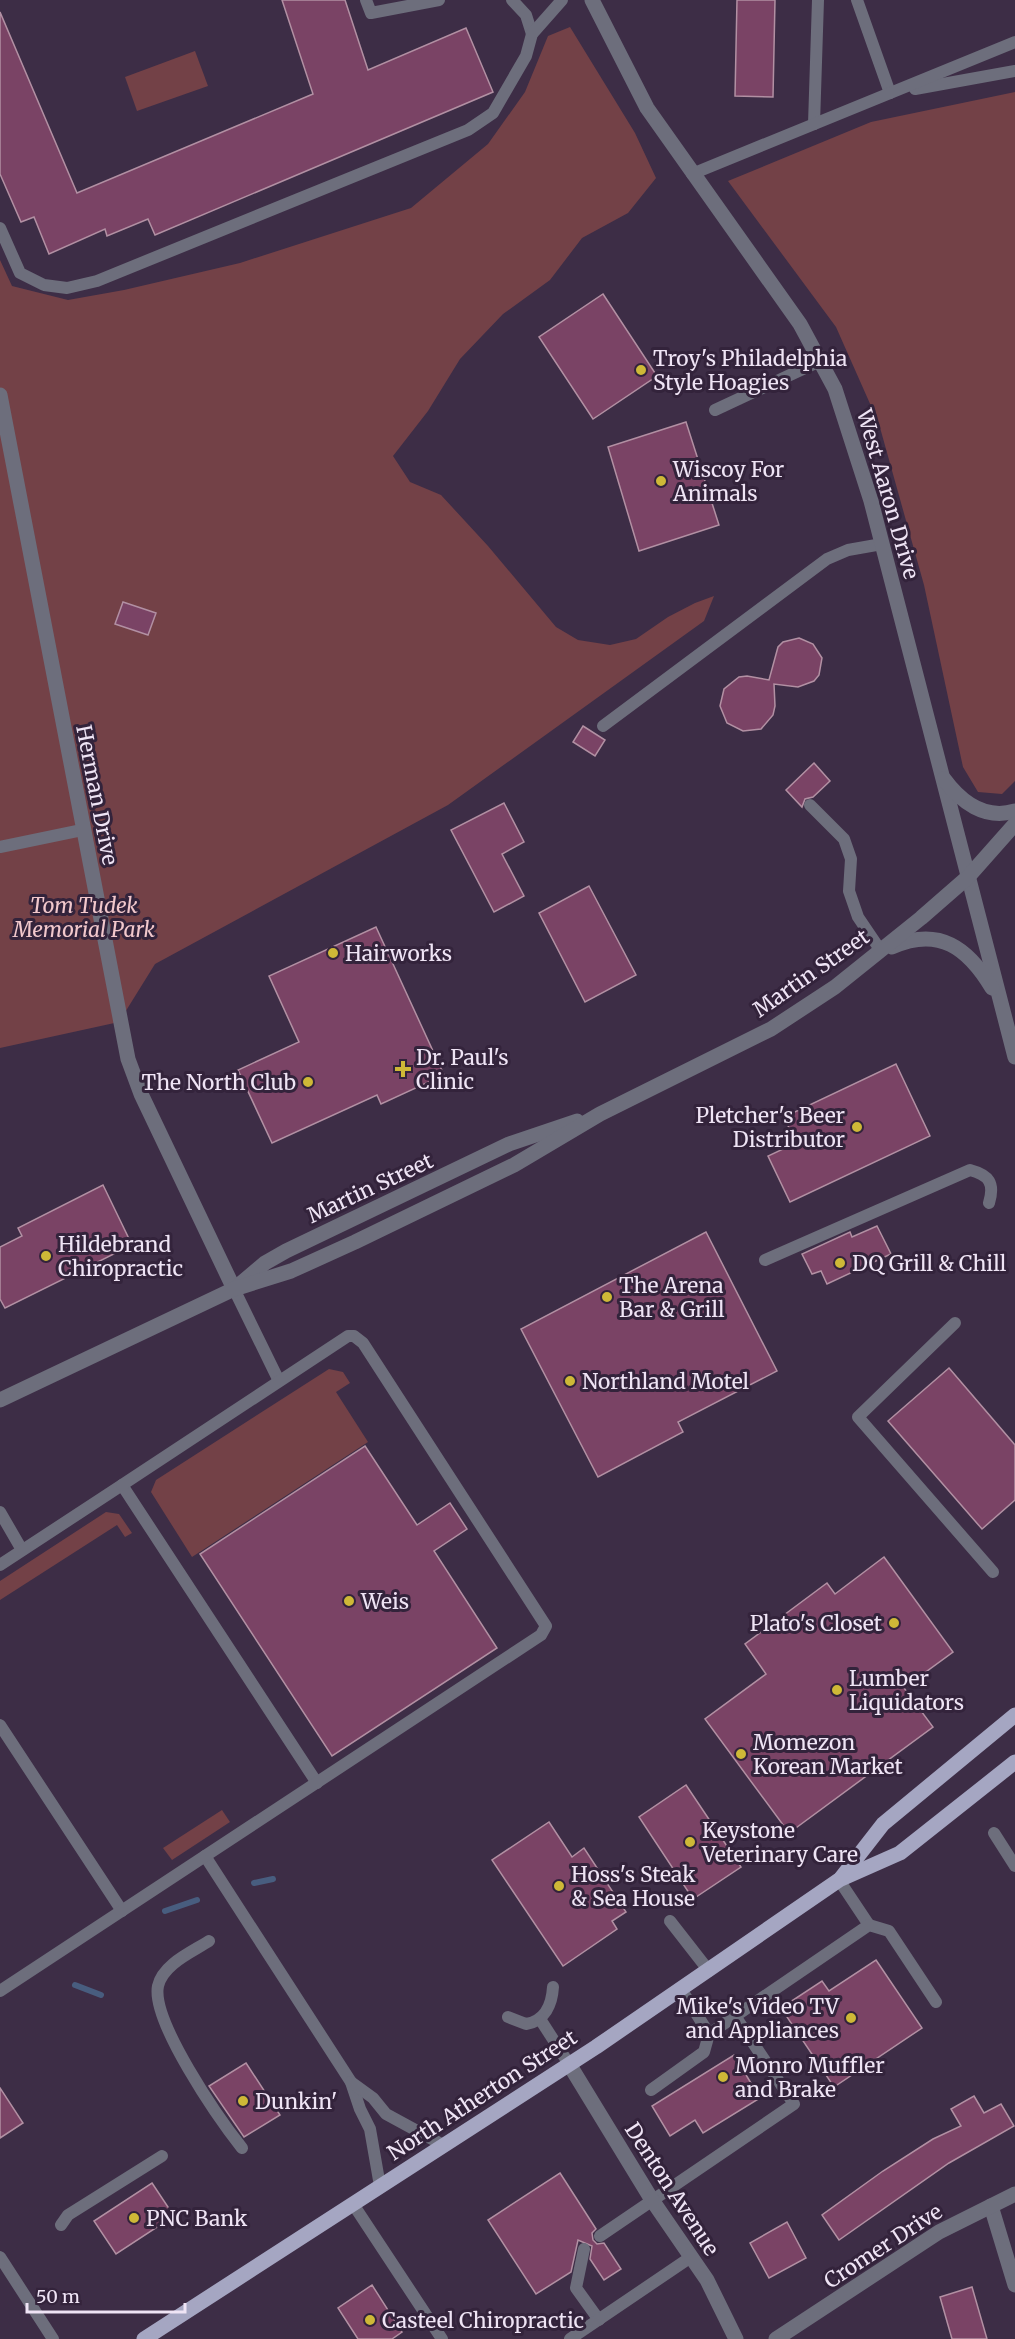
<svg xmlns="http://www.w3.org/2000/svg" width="1015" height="2339" viewBox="0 0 1015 2339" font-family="Merriweather,serif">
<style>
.green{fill:#734147}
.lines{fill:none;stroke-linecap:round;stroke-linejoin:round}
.stream{stroke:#485d7f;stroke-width:6}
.building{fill:#7a4365;stroke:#b290a3;stroke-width:1.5}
.service{stroke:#6d6e7c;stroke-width:12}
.minor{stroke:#6d6e7c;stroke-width:15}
.tertiary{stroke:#6d6e7c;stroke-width:15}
.primary{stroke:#a5a6c2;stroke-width:15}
.poi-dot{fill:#ceb837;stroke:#33233b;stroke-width:2}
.labels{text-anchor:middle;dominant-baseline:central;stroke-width:6;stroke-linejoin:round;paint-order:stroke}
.poi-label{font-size:21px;fill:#efe4f5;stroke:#33233b;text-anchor:start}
.street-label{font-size:21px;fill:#efe4f5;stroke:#33233b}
.park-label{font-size:21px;font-style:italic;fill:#f2c8cc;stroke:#33233b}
</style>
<rect width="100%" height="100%" fill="#3d2d46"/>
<!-- green -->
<g class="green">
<polygon points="570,27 635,133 656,178 628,213 582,238 550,280 503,314 460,359 428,411 393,456 410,482 441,495 488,546 556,627 578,640 610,645 636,639 668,617 695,603 714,596 704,621 448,805 155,964 119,1022 0,1048 0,260 12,286 68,300 124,290 240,263 411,208 488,144 525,92 548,36"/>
<polygon points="195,51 208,86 137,111 125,77"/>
<polygon points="1015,92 1015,781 1002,794 978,792 963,767 924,585 879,424 836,327 728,181 871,122"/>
<polygon points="329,1369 343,1372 350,1383 336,1392 368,1442 192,1557 151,1492 156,1480"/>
<polygon points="106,1512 119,1514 132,1533 125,1537 117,1525 0,1600 0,1581"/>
<polygon points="222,1810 230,1822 172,1860 163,1848"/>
</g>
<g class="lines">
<!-- stream -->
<g class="stream">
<polyline points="254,1883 273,1879"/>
<polyline points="165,1911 197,1900"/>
<polyline points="75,1985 101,1995"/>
</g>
</g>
<!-- building -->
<g class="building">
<polygon points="282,0 345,0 368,70 466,28 493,92 155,235 148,219 107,236 105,229 49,254 34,217 21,222 0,174 0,12 77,193 313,94"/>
<polygon points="737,0 775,0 773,97 735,96"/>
<polygon points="603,294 657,376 593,419 539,337"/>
<polygon points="686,422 719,525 639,551 608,447"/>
<polygon points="123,602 156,613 148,635 115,624"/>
<polygon points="799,638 813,644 822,658 819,675 814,681 798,687 774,684 775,706 773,715 761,729 743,731 727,723 720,706 724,689 739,677 747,676 769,680 778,647 783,642"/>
<polygon points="583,726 605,740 595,756 573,742"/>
<polygon points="814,763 830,781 813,797 805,799 802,807 786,790"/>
<polygon points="504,803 524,842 502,854 524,896 494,912 451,830"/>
<polygon points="589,886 636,975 585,1002 539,913"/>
<polygon points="376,927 444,1075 381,1104 377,1095 272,1143 238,1070 299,1042 269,976"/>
<polygon points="896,1064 930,1136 790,1202 768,1156 796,1143 784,1117"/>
<polygon points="103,1185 132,1245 5,1308 0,1299 0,1247 22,1236 18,1228"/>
<polygon points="877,1226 891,1254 827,1284 821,1271 812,1274 802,1254 850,1232 852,1237"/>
<polygon points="706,1232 777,1371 678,1422 683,1432 598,1477 521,1329"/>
<polygon points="949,1368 1015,1445 1015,1500 982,1529 888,1421"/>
<polygon points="365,1446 417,1525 450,1503 467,1529 434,1551 497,1648 332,1756 200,1554"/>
<polygon points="884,1557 953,1652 904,1688 933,1727 789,1833 705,1719 766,1674 745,1644 827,1583 835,1594"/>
<polygon points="686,1785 741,1867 693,1899 639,1817"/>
<polygon points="549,1822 572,1857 584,1848 626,1912 612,1921 617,1929 563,1966 492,1860"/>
<polygon points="876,1960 922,2028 834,2087 781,2008 822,1981 829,1991"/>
<polygon points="734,2055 760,2098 703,2133 695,2120 670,2136 652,2106"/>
<polygon points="246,2063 280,2115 244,2137 209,2086"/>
<polygon points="0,2088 23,2123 0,2138"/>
<polygon points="974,2096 984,2113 1001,2104 1014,2126 949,2163 839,2240 822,2215 883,2171 933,2139 961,2126 951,2109"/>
<polygon points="560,2173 596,2229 592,2233 593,2240 597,2244 604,2243 621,2269 604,2280 590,2259 592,2246 578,2240 571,2272 536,2294 488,2220"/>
<polygon points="152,2183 174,2216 116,2254 94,2221"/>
<polygon points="787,2222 806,2258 769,2278 750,2243"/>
<polygon points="372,2285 402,2332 392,2339 358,2339 338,2308"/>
<polygon points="972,2287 987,2339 952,2339 940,2297"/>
</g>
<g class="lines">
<!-- service -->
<g class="service">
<polyline points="366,0 371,13 439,0"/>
<polyline points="512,0 526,15 532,34"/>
<polyline points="857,0 890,93"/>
<polyline points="915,89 1015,71"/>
<polyline points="814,124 818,0"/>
<polyline points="692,174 1015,42"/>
<polyline points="0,228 20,273 44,285 67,288 97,281 468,130 493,113 526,56 532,34 562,0"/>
<polyline points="715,410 822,360"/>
<polyline points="603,726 827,559 848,550 882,544"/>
<polyline points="810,805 844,839 851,859 849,891 858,917 881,951"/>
<polyline points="0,847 82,830"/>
<path d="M765,1260L970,1170C989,1175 995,1183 989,1203"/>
<polyline points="234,1289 279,1381"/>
<polyline points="955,1323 858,1417 993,1572"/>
<polyline points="0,1512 22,1550"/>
<polyline points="0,1565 122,1485 317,1783"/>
<polyline points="0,1725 122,1911"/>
<polyline points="994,1833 1015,1866"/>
<polyline points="205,1856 351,2082 360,2109 370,2129 380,2186"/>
<polyline points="839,1880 869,1925"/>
<polyline points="670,1921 709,1971"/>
<path d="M209,1941C192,1952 163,1964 158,1986C151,2021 219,2119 242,2148"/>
<polyline points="681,1989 709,2034"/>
<polyline points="0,1991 541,1635 546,1626 363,1343 354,1336 348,1336 122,1485"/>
<path d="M508,2017L526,2024C545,2021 552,2004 553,1987"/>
<polyline points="540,2019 569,2064"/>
<polyline points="351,2082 373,2098 386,2114 443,2145"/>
<polyline points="651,2090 704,2052 709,2034 869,1925 889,1931 936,2002"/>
<polyline points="353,2204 442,2339"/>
<polyline points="61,2225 68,2215 162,2156"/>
<polyline points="600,2236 794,2104 735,2016"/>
<polyline points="584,2249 576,2288 599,2320"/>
<polyline points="0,2257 53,2339"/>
<polyline points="570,2339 691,2257"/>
</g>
<!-- minor -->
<g class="minor">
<polyline points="0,395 128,1059 141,1094 234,1289"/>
<polyline points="569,2064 652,2200 707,2280 736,2339"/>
<polyline points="991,2206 1015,2285"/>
<polyline points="776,2339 939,2232 1015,2194"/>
</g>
<!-- tertiary -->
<g class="tertiary">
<polyline points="592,0 647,108 800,324 835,389 871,501 1015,1057"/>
<path d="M944,779C961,802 985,820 1015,811"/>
<path d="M892,947C939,926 968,948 992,988"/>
<polyline points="239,1285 265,1263 286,1251 509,1144 577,1121"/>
<polyline points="0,1400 234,1289 291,1271 355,1242 514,1165 600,1114 771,1029 835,987 921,918 968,877 1015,824"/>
</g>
<!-- primary -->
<g class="primary">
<polyline points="841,1878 883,1824 1015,1715"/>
<polyline points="144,2339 596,2047 839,1880 900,1853 1015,1762"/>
</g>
</g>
<!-- markers -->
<g class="poi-dot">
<circle cx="641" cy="370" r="6"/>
<circle cx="661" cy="481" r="6"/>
<circle cx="333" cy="953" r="6"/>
<path d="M400 1060h6v6h6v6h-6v6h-6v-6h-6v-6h6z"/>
<circle cx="308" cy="1082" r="6"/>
<circle cx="857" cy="1127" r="6"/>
<circle cx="46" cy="1256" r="6"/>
<circle cx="840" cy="1263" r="6"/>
<circle cx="607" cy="1297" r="6"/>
<circle cx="570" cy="1381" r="6"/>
<circle cx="349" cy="1601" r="6"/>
<circle cx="894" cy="1623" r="6"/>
<circle cx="837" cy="1690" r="6"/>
<circle cx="741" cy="1754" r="6"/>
<circle cx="690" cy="1842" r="6"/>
<circle cx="559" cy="1886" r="6"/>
<circle cx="851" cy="2018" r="6"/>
<circle cx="723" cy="2077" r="6"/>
<circle cx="243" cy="2101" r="6"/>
<circle cx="134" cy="2218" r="6"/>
<circle cx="370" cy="2320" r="6"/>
</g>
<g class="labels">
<!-- poi labels -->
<g class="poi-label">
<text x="653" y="358">Troy's Philadelphia<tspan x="653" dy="24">Style Hoagies</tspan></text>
<text x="673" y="469">Wiscoy For<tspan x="673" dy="24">Animals</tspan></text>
<text x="345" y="953">Hairworks</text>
<text x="416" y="1057">Dr. Paul's<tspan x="416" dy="24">Clinic</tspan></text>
<text x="296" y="1082" text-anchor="end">The North Club</text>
<text x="845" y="1115" text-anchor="end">Pletcher's Beer<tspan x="845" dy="24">Distributor</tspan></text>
<text x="58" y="1244">Hildebrand<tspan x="58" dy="24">Chiropractic</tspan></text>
<text x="852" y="1263">DQ Grill &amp; Chill</text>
<text x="619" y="1285">The Arena<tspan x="619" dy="24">Bar &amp; Grill</tspan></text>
<text x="582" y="1381">Northland Motel</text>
<text x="361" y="1601">Weis</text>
<text x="882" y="1623" text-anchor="end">Plato's Closet</text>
<text x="849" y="1678">Lumber<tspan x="849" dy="24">Liquidators</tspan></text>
<text x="753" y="1742">Momezon<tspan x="753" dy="24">Korean Market</tspan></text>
<text x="702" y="1830">Keystone<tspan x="702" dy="24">Veterinary Care</tspan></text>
<text x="571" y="1874">Hoss's Steak<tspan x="571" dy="24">&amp; Sea House</tspan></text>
<text x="839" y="2006" text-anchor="end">Mike's Video TV<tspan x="839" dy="24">and Appliances</tspan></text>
<text x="735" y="2065">Monro Muffler<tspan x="735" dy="24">and Brake</tspan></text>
<text x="255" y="2101">Dunkin'</text>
<text x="146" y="2218">PNC Bank</text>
<text x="382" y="2320">Casteel Chiropractic</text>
</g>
<!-- street labels -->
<g class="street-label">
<text transform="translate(888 494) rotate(74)">West Aaron Drive</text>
<text transform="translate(97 795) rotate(79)">Herman Drive</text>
<text transform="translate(811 973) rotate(-35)">Martin Street</text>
<text transform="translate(370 1188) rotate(-25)">Martin Street</text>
<text transform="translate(482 2095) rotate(-33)">North Atherton Street</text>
<text transform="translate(672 2189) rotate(57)">Denton Avenue</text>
<text transform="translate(883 2246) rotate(-33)">Cromer Drive</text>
</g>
<!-- park labels -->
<g class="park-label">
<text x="84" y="905">Tom Tudek<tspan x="84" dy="24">Memorial Park</tspan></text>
</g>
</g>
<!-- scale -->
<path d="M27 2303v9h158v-9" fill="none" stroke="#efe4f5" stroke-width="3"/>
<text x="36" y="2303" font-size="18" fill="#efe4f5" stroke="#33233b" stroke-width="4.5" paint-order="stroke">50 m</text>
</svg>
